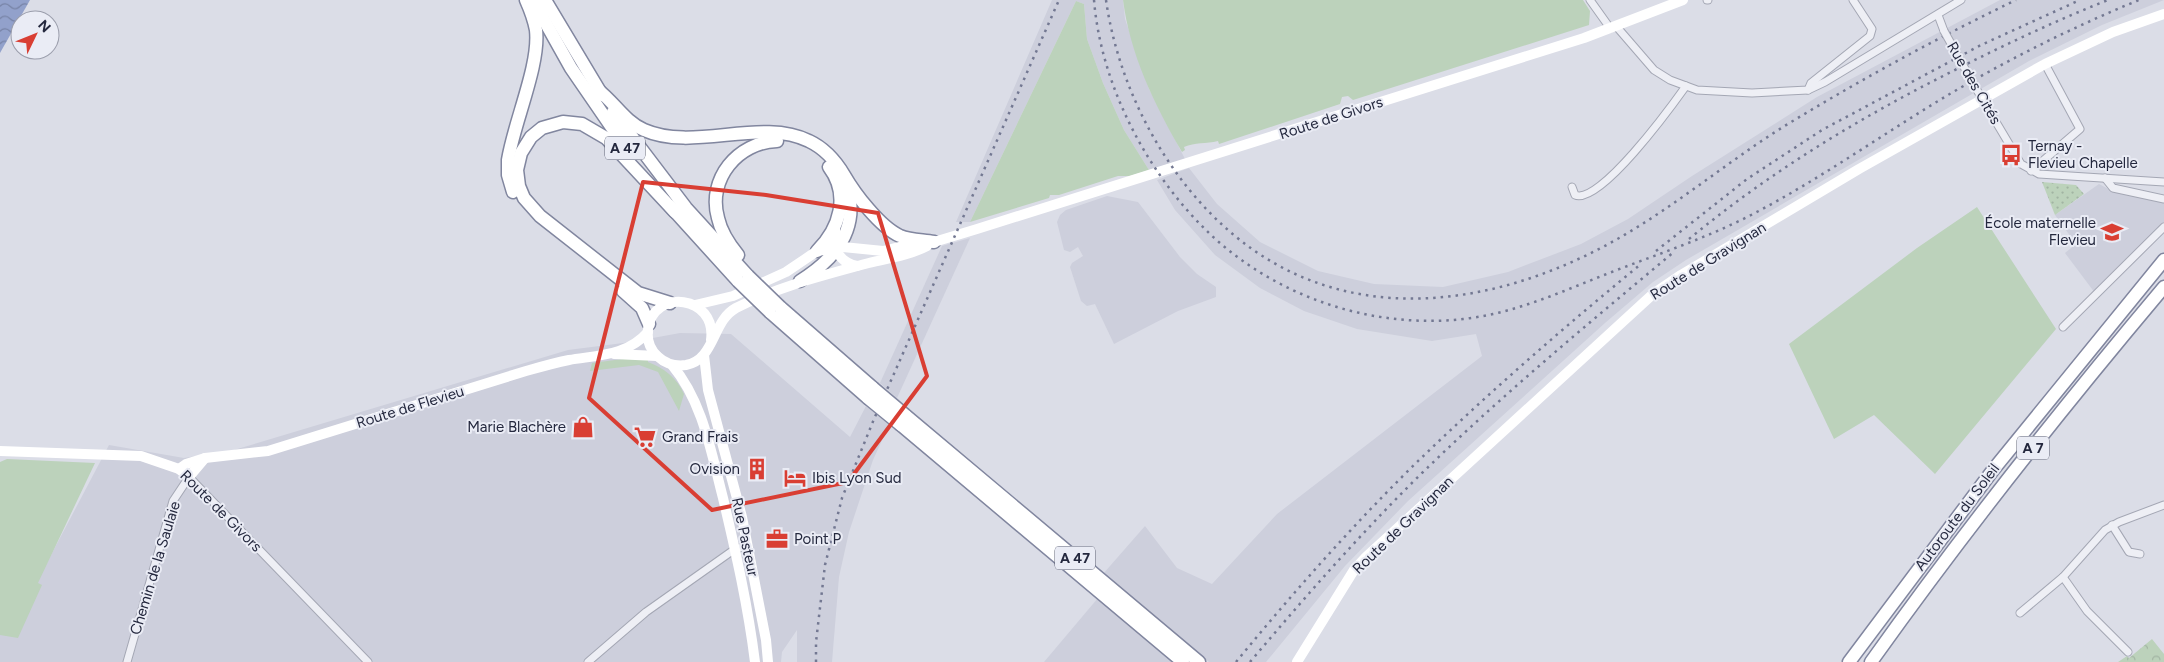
<svg xmlns="http://www.w3.org/2000/svg" width="2164" height="662" viewBox="0 0 2164 662" font-family="Figtree,sans-serif">
<style>
.built{fill:#cdcfdc}
.grass{fill:#bcd2bb}
.forest{fill:url(#forest-crowns)}
.garden{fill:url(#garden-dots)}
.water{fill:url(#water-waves)}
.lines{fill:none;stroke-linecap:round;stroke-linejoin:round}
.street-casing{stroke:#a4a7b4;stroke-width:9}
.highway-casing{stroke:#81869f;stroke-width:15}
.street{stroke:#eeeff5;stroke-width:7}
.secondary{stroke:#fff;stroke-width:10}
.highway{stroke:#fff;stroke-width:12}
.rail{stroke:#737892;stroke-width:2.5;stroke-dasharray:2.5 5;stroke-linecap:butt}
.street-bridge-casing{stroke:#a4a7b4;stroke-width:9;stroke-linecap:butt}
.highway-bridge-casing{stroke:#81869f;stroke-width:15;stroke-linecap:butt}
.street-bridge{stroke:#eeeff5;stroke-width:7}
.highway-bridge{stroke:#fff;stroke-width:12}
.marked{fill:none;stroke:#d93e33;stroke-width:4;stroke-linejoin:round}
.labels{text-anchor:middle;dominant-baseline:central;stroke-width:4;stroke-linejoin:round;paint-order:stroke}
.shield{fill:#eaecf5;stroke:#5f6375;stroke-width:1}
.shield-label{font-size:14px;font-weight:bold;fill:#24283e}
.street-label{font-size:15px;fill:#24283e;stroke:#eaecf5}
.poi-label{font-size:15px;fill:#24283e;stroke:#eaecf5;text-anchor:start}
</style>
<defs>
<pattern id="forest-crowns" width="20" height="18" patternUnits="userSpaceOnUse" patternTransform="scale(1.25)"><rect width="20" height="18" fill="#bcd2bb"/><path d="M2 6a3 3 0 1 1 6 0M12 15a3 3 0 1 1 6 0" fill="none" stroke="#a1b4a2"/></pattern>
<pattern id="garden-dots" width="8" height="8" patternUnits="userSpaceOnUse" patternTransform="scale(1.25)"><rect width="8" height="8" fill="#bcd2bb"/><path d="M2 2h.1M6 6h.1" fill="none" stroke="#a1b4a2" stroke-width="1.8" stroke-linecap="round"/></pattern>
<pattern id="water-waves" width="16" height="10" patternUnits="userSpaceOnUse" patternTransform="scale(1.25)"><rect width="16" height="10" fill="#92a1cb"/><path d="M0 5q4-4 8 0t8 0" fill="none" stroke="#7783a6"/></pattern>
</defs>
<rect width="100%" height="100%" fill="#dbdde7"/>
<!-- built -->
<g class="built">
<polygon points="1052,0 1123,0 1125,19 1149,89 1185,159 1149,170 1124,130 1103,83 1087,39 1084,4 1076,1 970,222 956,222"/>
<polygon points="2000,0 2164,0 2102,25 2029,61 1686,260 1653,282 1605,323 1408,501 1345,566 1266,662 1209,662 1103,574 1145,526 1177,568 1212,584 1277,514 1482,356 1476,334 1432,341 1357,329 1304,311 1260,288 1215,255 1175,210 1157,180 1189,168 1217,204 1260,242 1318,271 1374,284 1443,287 1508,272 1581,244 1628,219 1692,176 1817,97"/>
<polygon points="2099,184 2114,192 2164,202 2164,223 2095,293 2065,253 2076,244 2055,215"/>
<polygon points="1107,196 1138,202 1180,257 1197,274 1216,287 1216,297 1178,311 1114,344 1095,304 1087,306 1081,301 1070,267 1072,263 1083,256 1078,247 1070,252 1064,250 1057,222 1060,215 1066,210"/>
<polygon points="970,238 897,398 880,383 942,246"/>
<polygon points="680,333 731,334 850,437 866,406 889,425 873,460 849,532 839,577 832,662 797,662 797,630 782,652 781,662 0,662 0,630 12,629 109,445 184,458 234,450 568,350 631,342"/>
<polygon points="1098,598 1174,662 1044,662"/>
</g>
<!-- grass -->
<g class="grass">
<path d="M1123,0H1583L1590,11L1589,25L1353,100L1348,96L1342,97L1340,104L1219,144L1218,141C1206,144 1195,142 1184,147L1185,150L1182,152C1154,104 1130,54 1123,0Z"/>
<polygon points="1076,1 1084,4 1087,39 1103,83 1124,130 1149,170 1130,176 1118,176 1059,195 1050,195 1049,198 970,222"/>
<polygon points="1977,207 2056,329 1935,474 1874,415 1834,439 1789,344 1917,248"/>
<path d="M638,357L648,359V362C664,368 677,378 684,394L679,411L658,372L639,365L590,371L592,363Z"/>
<polygon points="7,459 95,463 38,583 42,585 18,638 0,635 0,462"/>
</g>
<!-- forest -->
<polygon class="forest" points="2152,639 2164,654 2164,662 2118,662 2127,656 2129,658"/>
<!-- garden -->
<polygon class="garden" points="2042,182 2076,185 2084,194 2055,215"/>
<!-- water -->
<polygon class="water" points="0,0 30,0 0,53"/>
<g class="lines">
<!-- street casing -->
<g class="street-casing">
<g id="street">
<polyline points="1590,0 1610,28"/>
<polyline points="1707,0 1708,0"/>
<polyline points="1938,15 1944,31"/>
<polyline points="1616,26 1654,70 1670,80 1697,90 1752,93 1808,90 1825,82 1961,0"/>
<polyline points="1974,85 2021,164 2039,174 2164,182"/>
<polyline points="1808,90 1811,83 1870,36 1872,29 1853,0"/>
<polyline points="2031,171 2080,129 2045,64"/>
<polyline points="2105,178 2113,188 2164,199"/>
<path d="M1572,187L1575,195C1599,206 1671,107 1686,86"/>
<polyline points="2063,327 2164,227"/>
<polyline points="2112,525 2129,552 2140,554"/>
<polyline points="2063,577 2087,611 2128,652"/>
<polyline points="2020,613 2063,577 2105,530 2119,522 2164,505"/>
<polyline points="127,662 173,501 189,477 368,662"/>
<polyline points="588,662 646,612 735,549 747,546"/>
</g>
</g>
<!-- highway casing -->
<g class="highway-casing">
<g id="highway">
<polyline points="545,0 602,95"/>
<polyline points="534,2 571,68 626,148"/>
<path d="M598,90C614,102 625,122 644,130C694,152 761,117 809,141C824,148 835,160 844,175C855,194 880,227 900,236C910,240 922,240 934,242"/>
<polyline points="613,112 686,208 748,276"/>
<path d="M513,192L508,175V160C514,122 540,65 536,30C534,19 530,9 526,0"/>
<polyline points="670,206 738,281"/>
<path d="M817,251C840,228 850,195 829,167"/>
<path d="M738,255C729,244 721,232 718,218C707,179 738,142 777,141"/>
<path d="M800,281C837,258 861,227 846,182"/>
<polyline points="623,291 642,308 649,324"/>
<polyline points="670,303 638,293 540,216 524,198 519,186 517,170 521,153 531,137 542,128 563,122 582,124 606,138 675,212"/>
<polyline points="780,307 873,388"/>
<polyline points="770,312 868,398"/>
<polyline points="905,415 1199,662"/>
<polyline points="901,425 1183,662"/>
<polyline points="1849,662 1993,470 2164,260"/>
<path d="M1871,662C1963,533 2062,408 2164,287"/>
</g>
</g>
<!-- street -->
<use href="#street" class="street"/>
<!-- secondary -->
<g class="secondary">
<path d="M835,227C835,247 835,261 857,266"/>
<polyline points="695,305 733,296 786,272 817,251 843,247 883,251 915,243 934,242 977,229 1584,38 1683,0"/>
<path d="M711,340C717,295 653,288 648,329C645,351 664,368 686,365C715,360 712,321 736,308C777,287 821,276 865,264C885,259 908,256 927,246"/>
<polyline points="614,354 657,356"/>
<polyline points="704,355 708,390 742,517 766,640 768,662"/>
<path d="M672,365C703,402 711,452 723,498C736,553 748,606 755,662"/>
<polyline points="0,451 141,456 179,469 189,477 205,458"/>
<path d="M179,469L186,464L205,458L268,451L526,371C540,367 554,363 569,360C598,355 627,356 648,332"/>
<polyline points="1297,662 1354,570 1366,557 1653,294 1681,275 1859,169 2045,64 2113,32 2164,14"/>
</g>
<!-- highway -->
<use href="#highway" class="highway"/>
<!-- rail -->
<g class="rail">
<path d="M1094,0C1101,86 1148,175 1210,234C1284,304 1394,336 1493,314C1533,305 1571,288 1609,273C1658,254 1707,238 1753,214C1820,179 1883,134 1948,95C2009,59 2073,27 2139,0"/>
<path d="M1106,0C1118,85 1163,173 1228,230C1345,333 1501,308 1626,234C1680,202 1729,161 1783,127C1858,81 1937,38 2016,0"/>
<path d="M1689,239C1770,172 1859,118 1953,71C2004,45 2055,21 2108,0"/>
<polyline points="1656,251 1747,179 1822,130 1981,45 2080,0"/>
<polyline points="816,662 816,642 825,565 842,498 874,419 1059,0"/>
<path d="M1236,662C1292,594 1351,527 1414,465C1486,395 1563,328 1641,264"/>
<path d="M1250,662C1305,597 1361,533 1421,474C1502,395 1589,323 1675,251"/>
</g>
<!-- street-bridge casing -->
<g class="street-bridge-casing">
<polyline id="street-bridge" points="1944,31 1974,85"/>
</g>
<!-- highway-bridge casing -->
<g class="highway-bridge-casing">
<g id="highway-bridge">
<polyline points="748,276 780,307"/>
<polyline points="738,281 770,312"/>
<polyline points="873,388 905,415"/>
<polyline points="868,398 901,425"/>
</g>
</g>
<!-- street-bridge -->
<use href="#street-bridge" class="street-bridge"/>
<!-- highway-bridge -->
<use href="#highway-bridge" class="highway-bridge"/>
</g>
<!-- marked area -->
<path class="marked" d="M643,182L766,195L878,213L927,376L848,482L712,510L589,398Z"/>
<!-- icons -->
<defs>
<g id="bus-bare" transform="scale(1.725)"><path d="M-5-6H5V4H4V6H2V4H-2V6H-4V4H-5ZM-3.5-4V0h7V-4ZM-3.5 1.2v1.5H-2V1.2ZM2 1.2v1.5H3.5V1.2Z" fill="#d93e33" stroke="#eaecf5" stroke-width="2.5" paint-order="stroke"/></g>
<g id="school-bare" transform="scale(1.725)"><path d="M0-5L7-2L0 1L-7-2ZM-4 1L0 2.5L4 1V4Q0 6-4 4Z" fill="#d93e33" stroke="#eaecf5" stroke-width="2.5" paint-order="stroke"/></g>
<g id="shop-bare" transform="scale(1.725)"><path d="M-5-2.5h2.3a2.7 3.5 0 0 1 5.4 0H5L5.5 6h-11ZM-1.5-2.5h3a1.5 2.3 0 0 0-3 0Z" fill="#d93e33" stroke="#eaecf5" stroke-width="2.5" paint-order="stroke"/></g>
<g id="supermarket-bare" transform="scale(1.725)"><path d="M-6-5.5h2.5l.6 2H6L4.5 2H-2.5L-4.4-4H-6ZM-1.5 3.2a1.3 1.3 0 1 0 .1 0ZM3 3.2a1.3 1.3 0 1 0 .1 0Z" fill="#d93e33" stroke="#eaecf5" stroke-width="2.5" paint-order="stroke"/></g>
<g id="building-bare" transform="scale(1.725)"><path d="M-4-6H4V6H1V3H-1V6H-4ZM-2.5-4.3h1.7v1.8h-1.7ZM.8-4.3h1.7v1.8H.8ZM-2.5-1h1.7V.8h-1.7ZM.8-1h1.7V.8H.8Z" fill="#d93e33" stroke="#eaecf5" stroke-width="2.5" paint-order="stroke"/></g>
<g id="hotel-bare" transform="scale(1.725)"><path d="M-6-4.5h1.5V1H6V5H4.5V3h-9V5H-6ZM-4 0a1.8 1.8 0 1 1 3.6 0ZM.5 0V-2.5h3Q6-2.5 6 0Z" fill="#d93e33" stroke="#eaecf5" stroke-width="2.5" paint-order="stroke"/></g>
<g id="office-bare" transform="scale(1.725)"><path d="M-6-3h4V-5.5h4V-3h4V5H-6ZM-1-4.5V-3h2v-1.5ZM-6 0V1H6V0Z" fill="#d93e33" stroke="#eaecf5" stroke-width="2.5" paint-order="stroke"/></g>
</defs>
<g fill-rule="evenodd">
<use href="#bus-bare" x="2011" y="155"/>
<use href="#school-bare" x="2112" y="232"/>
<use href="#shop-bare" x="583" y="427"/>
<use href="#supermarket-bare" x="645" y="437"/>
<use href="#building-bare" x="757" y="469"/>
<use href="#hotel-bare" x="795" y="478"/>
<use href="#office-bare" x="777" y="539"/>
</g>
<g class="labels">
<!-- shield labels -->
<g class="shield">
<rect x="605" y="136.5" width="40" height="23" rx="4"/>
<rect x="2017" y="436.5" width="32" height="23" rx="4"/>
<rect x="1055" y="546.5" width="40" height="23" rx="4"/>
</g>
<g class="shield-label">
<text x="625" y="148">A 47</text>
<text x="2033" y="448">A 7</text>
<text x="1075" y="558">A 47</text>
</g>
<!-- street labels -->
<g class="street-label">
<text transform="translate(1974 83) rotate(60)">Rue des Cités</text>
<text transform="translate(1331 118) rotate(-18)">Route de Givors</text>
<text transform="translate(1708 261) rotate(-32)">Route de Gravignan</text>
<text transform="translate(410 407) rotate(-17)">Route de Flevieu</text>
<text transform="translate(221 511) rotate(45)">Route de Givors</text>
<text transform="translate(1957 517) rotate(-53)">Autoroute du Soleil</text>
<text transform="translate(1403 525) rotate(-44)">Route de Gravignan</text>
<text transform="translate(745 537) rotate(78)">Rue Pasteur</text>
<text transform="translate(155 568) rotate(-73)">Chemin de la Saulaie</text>
</g>
<!-- poi labels -->
<g class="poi-label">
<text x="2028" y="146">Ternay -<tspan x="2028" dy="17">Flevieu Chapelle</tspan></text>
<text x="2096" y="223" text-anchor="end">École maternelle<tspan x="2096" dy="17">Flevieu</tspan></text>
<text x="566" y="427" text-anchor="end">Marie Blachère</text>
<text x="662" y="437">Grand Frais</text>
<text x="740" y="469" text-anchor="end">Ovision</text>
<text x="812" y="478">Ibis Lyon Sud</text>
<text x="794" y="539">Point P</text>
</g>
</g>
<!-- north arrow -->
<g transform="translate(35 35) rotate(47)"><circle r="24" fill="#eaecf5" stroke="#9b9eac"/>
<path d="M0-4L9 19L0 12L-9 19Z" fill="#d93e33"/>
<text y="-8" font-size="14" font-weight="bold" text-anchor="middle" fill="#24283e">N</text>
</g>
</svg>
